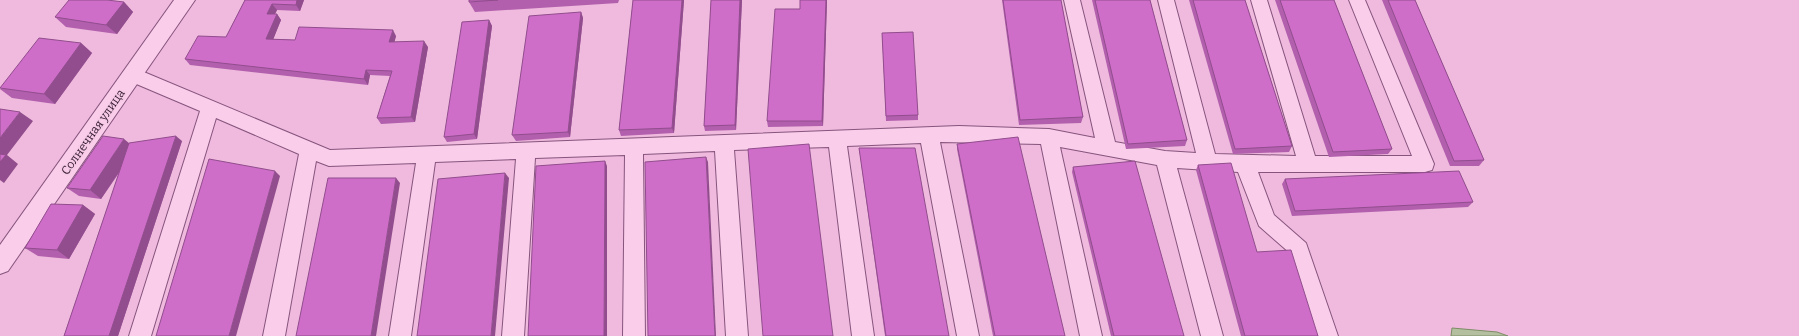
<svg xmlns="http://www.w3.org/2000/svg" width="1799" height="336" viewBox="0 0 1799 336" font-family="Bitter,serif">
<style>
.water{fill:#b4bf9f;stroke:#7d8c66}
.lines{fill:none;stroke-linecap:round;stroke-linejoin:round}
.service-casing{stroke:#86547d;stroke-width:2}
.minor-casing{stroke:#86547d;stroke-width:2}
.service{fill:#facdea;fill-rule:evenodd}
.minor{fill:#facdea;fill-rule:evenodd}
.wall{fill:#b25fad}
.shaded-wall{fill:#914d8d}
.building{fill:#cf6ec9;stroke:#914d8d}
.labels{text-anchor:middle;dominant-baseline:central;stroke-width:3;stroke-linejoin:round;paint-order:stroke}
.street-label{font-size:12px;fill:#341a31;stroke:#f6cae6}
</style>
<rect width="100%" height="100%" fill="#efbadd"/>
<!-- water -->
<polygon class="water" points="1452,328 1497,332 1508,336 1451,336"/>
<g class="lines">
<!-- service casing -->
<g class="service-casing">
<polygon id="service" points="1064,0 1080,0 1115,142 1165,151 1196,153 1158,0 1174,0 1215,154 1296,156 1251,0 1267,0 1315,156 1412,156 1349,0 1365,0 1434,164 1432,170 1425,172 1258,172 1274,215 1306,243 1338,336 1316,336 1291,254 1259,226 1238,172 1177,168 1223,336 1201,336 1157,165 1060,147 1102,336 1080,336 1041,144 940,142 979,336 957,336 921,143 847,146 874,336 852,336 829,147 734,150 748,336 726,336 715,151 643,154 645,336 623,336 625,155 535,158 524,336 502,336 516,159 435,162 411,336 389,336 416,163 329,166 316,161 285,336 263,336 299,154 216,118 151,336 129,336 200,111 127,80 124,75 127,70 133,68 139,70 330,150 959,126 1049,129 1095,138"/>
</g>
<!-- minor casing -->
<g class="minor-casing">
<polygon id="minor" points="174,0 195,0 8,271 0,274 0,245"/>
</g>
<!-- service -->
<use href="#service" class="service"/>
<!-- minor -->
<use href="#minor" class="minor"/>
</g>
<!-- wall -->
<g class="wall">
<polygon points="245,0 304,0 300,11 277,10 275,14 277,14 281,20 273,39 295,40 396,36 394,42 428,47 415,122 381,124 377,118 390,76 370,75 368,85 190,65 185,59 226,37"/>
<polygon points="469,0 619,0 618,3 475,12 469,2"/>
<polygon points="633,0 684,0 674,133 621,136 619,130"/>
<polygon points="711,0 742,0 736,130 705,131 704,126"/>
<polygon points="800,0 827,0 823,126 768,127 767,121 800,9"/>
<polygon points="1002,0 1061,0 1083,117 1081,123 1019,125"/>
<polygon points="1092,0 1150,0 1187,140 1185,146 1126,149"/>
<polygon points="1189,0 1245,0 1292,146 1289,152 1233,154"/>
<polygon points="1275,0 1334,0 1392,149 1388,154 1329,157"/>
<polygon points="1382,0 1415,0 1484,160 1479,166 1450,166"/>
<polygon points="124,2 133,12 117,34 66,27 55,17"/>
<polygon points="581,12 583,18 570,137 516,141 512,135"/>
<polygon points="489,20 492,26 477,139 447,142 444,137"/>
<polygon points="882,33 918,115 918,120 886,121"/>
<polygon points="81,43 92,53 55,104 12,98 0,89"/>
<polygon points="182,141 118,336 64,336 119,173 101,199 79,196 67,188 129,143"/>
<polygon points="957,144 1065,336 993,336 957,149"/>
<polygon points="859,148 949,336 885,336"/>
<polygon points="1198,165 1257,252 1318,336 1241,336 1196,170"/>
<polygon points="1073,167 1184,336 1111,336 1072,172"/>
<polygon points="1285,179 1473,202 1468,207 1292,216 1282,184"/>
<polygon points="83,205 95,214 69,259 38,256 25,248"/>
</g>
<!-- shaded-wall -->
<g class="shaded-wall">
<polygon points="297,0 304,0 300,11 296,5"/>
<polygon points="682,0 684,0 674,133 672,128"/>
<polygon points="740,0 742,0 736,130 735,125"/>
<polygon points="826,0 827,0 827,1 823,126 822,121"/>
<polygon points="124,2 133,12 117,34 106,25"/>
<polygon points="272,4 277,10 272,20 267,14"/>
<polygon points="581,12 583,18 570,137 568,132"/>
<polygon points="277,14 281,20 271,45 266,39"/>
<polygon points="489,20 492,26 477,139 474,134"/>
<polygon points="393,30 396,36 393,48 389,42"/>
<polygon points="424,41 428,47 415,122 411,117"/>
<polygon points="81,43 92,53 55,104 44,94"/>
<polygon points="366,70 370,75 368,85 364,79"/>
<polygon points="20,112 33,121 7,155 18,164 4,183 0,180 0,138"/>
<polygon points="176,136 182,141 118,336 109,336"/>
<polygon points="124,139 135,148 101,199 90,190"/>
<polygon points="706,157 708,162 716,336 715,336"/>
<polygon points="605,161 607,166 607,336 604,336"/>
<polygon points="275,171 280,176 236,336 229,336"/>
<polygon points="505,173 509,178 495,336 491,336"/>
<polygon points="396,178 400,183 376,336 371,336"/>
<polygon points="83,205 95,214 69,259 57,250"/>
</g>
<!-- building -->
<g class="building">
<polygon points="69,0 107,0 124,2 106,25 55,17"/>
<polygon points="245,0 297,0 296,5 272,4 267,14 277,14 266,39 295,40 299,27 393,30 389,42 424,41 411,117 377,118 392,71 366,70 364,79 185,59 198,36 226,37"/>
<polygon points="469,0 498,0 469,2"/>
<polygon points="633,0 682,0 672,128 619,130"/>
<polygon points="711,0 740,0 735,125 704,126"/>
<polygon points="800,0 826,0 822,121 767,121 775,9 800,9"/>
<polygon points="1003,0 1061,0 1083,117 1020,120"/>
<polygon points="1095,0 1150,0 1187,140 1128,144"/>
<polygon points="1193,0 1245,0 1292,146 1235,149"/>
<polygon points="1280,0 1334,0 1392,149 1333,152"/>
<polygon points="1388,0 1415,0 1484,160 1454,161"/>
<polygon points="581,12 568,132 512,135 529,16"/>
<polygon points="489,20 474,134 444,137 462,22"/>
<polygon points="913,32 918,115 886,116 882,33"/>
<polygon points="39,38 81,43 44,94 0,88"/>
<polygon points="0,109 20,112 0,138"/>
<polygon points="103,136 124,139 90,190 67,188"/>
<polygon points="176,136 109,336 64,336 129,143"/>
<polygon points="1018,137 1065,336 995,336 957,144"/>
<polygon points="809,144 833,336 763,336 748,149"/>
<polygon points="859,148 915,148 949,336 886,336"/>
<polygon points="0,154 6,155 0,162"/>
<polygon points="706,157 715,336 648,336 645,162"/>
<polygon points="209,159 275,171 229,336 156,336"/>
<polygon points="605,161 604,336 528,336 536,166"/>
<polygon points="1135,161 1184,336 1114,336 1073,167"/>
<polygon points="1231,163 1257,252 1291,250 1318,336 1245,336 1198,165"/>
<polygon points="1459,171 1473,202 1295,211 1285,179"/>
<polygon points="505,173 491,336 417,336 438,179"/>
<polygon points="328,178 396,178 371,336 296,336"/>
<polygon points="51,204 83,205 57,250 25,248"/>
</g>
<g class="labels">
<!-- street labels -->
<g class="street-label">
<text transform="translate(93 132) rotate(-55)">Солнечная улица</text>
</g>
</g>
</svg>
